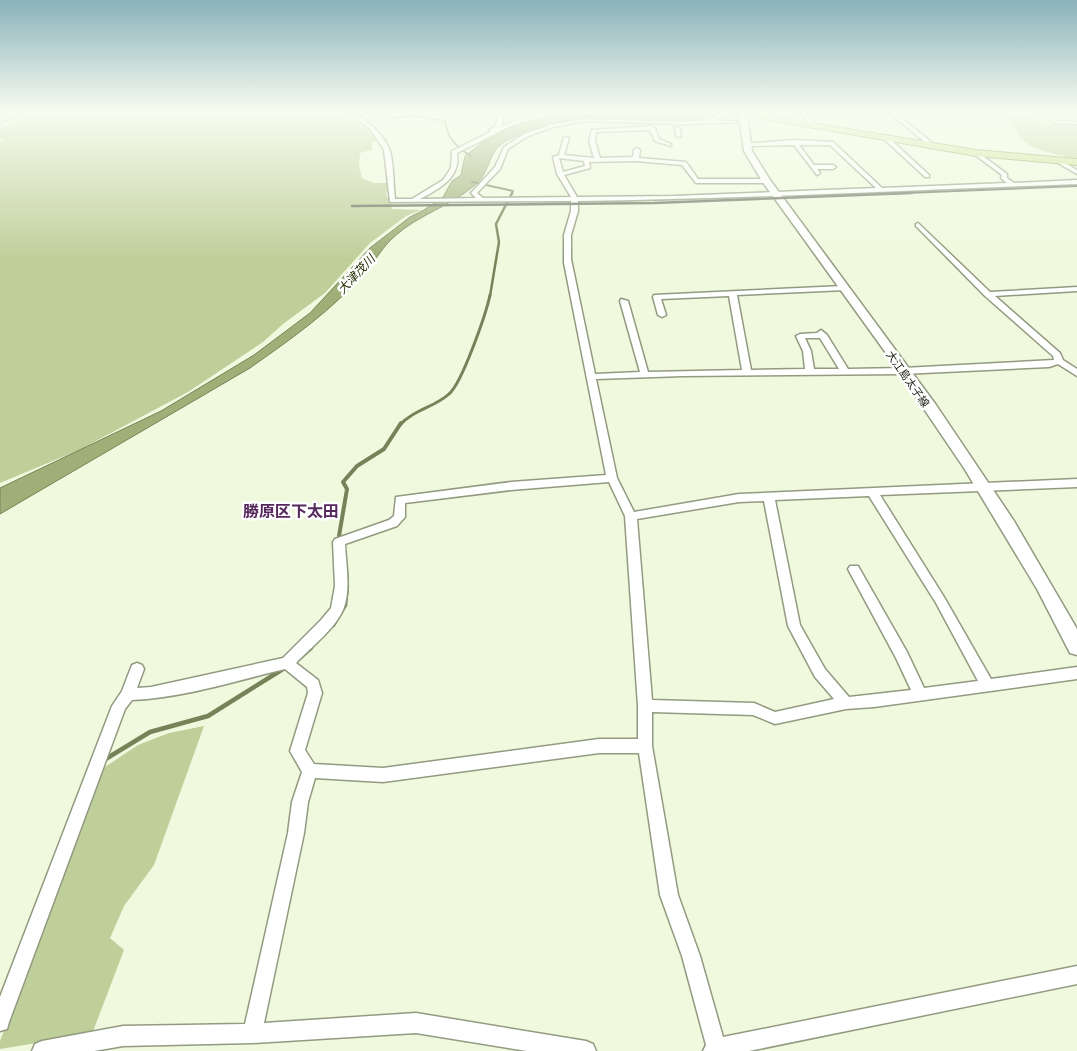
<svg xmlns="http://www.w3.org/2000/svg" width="1077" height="1051" viewBox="0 0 1077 1051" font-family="Poppins,'Noto Sans JP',sans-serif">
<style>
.green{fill:#bfcf9a}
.water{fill:#9eaf77;stroke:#768358}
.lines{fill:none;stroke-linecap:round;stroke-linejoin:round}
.stream-far4{stroke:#768358;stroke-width:2}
.stream-far3{stroke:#768358;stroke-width:2.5}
.stream-far2{stroke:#768358;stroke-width:3}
.stream-far1{stroke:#768358;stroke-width:4}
.stream{stroke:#768358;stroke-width:4.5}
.minor-casing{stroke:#929a80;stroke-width:3}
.secondary-casing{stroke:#929a80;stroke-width:3}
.trunk-casing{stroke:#83974e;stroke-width:2}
.minor{fill:#fff;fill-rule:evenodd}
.secondary{fill:#fff;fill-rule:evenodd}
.trunk{fill:#cae28c;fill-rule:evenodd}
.rail-far1{stroke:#6b7060;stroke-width:2}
.rail{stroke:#6b7060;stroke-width:2.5}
.labels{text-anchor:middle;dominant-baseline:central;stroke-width:5;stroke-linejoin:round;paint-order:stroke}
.far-street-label{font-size:11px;fill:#181b11;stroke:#fff}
.far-water-label{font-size:12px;font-style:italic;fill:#263004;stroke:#fff}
.quarter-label{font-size:16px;font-weight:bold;fill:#55295c;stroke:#fff}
</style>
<rect width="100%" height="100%" fill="#f0f9dd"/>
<!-- green -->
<g class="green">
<polygon points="31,112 337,112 365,128 377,141 372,142 372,150 360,153 359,166 362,178 374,183 388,183 386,196 390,198 392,209 421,210 406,216 370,243 325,293 283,324 263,342 188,392 79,450 0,483 0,143 5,139 0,139 0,130"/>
<path d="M1004,112H1030L1040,122L1077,124V159C1057,154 1033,152 1019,136C1013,129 1010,120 1004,112Z"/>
<polygon points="204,726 154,865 124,906 110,938 124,950 92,1034 0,1049 0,1041 102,769 138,745 169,733"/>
</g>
<!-- water -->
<path class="water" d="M629,112L666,116L715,112C691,125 662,119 637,118C600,117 559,117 525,132C516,136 505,140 498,147C488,158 489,173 475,185C451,206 418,215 395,236C383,246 376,260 366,271C333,310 291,339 250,368L0,514V488L161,411L254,355L310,313L370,248L410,217L424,210L443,197L452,181L461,175L465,156L488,138L515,125L555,115Z"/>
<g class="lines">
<!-- stream-far4 -->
<g class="stream-far4">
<path d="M386,112L396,118L415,116L445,121C447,138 457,148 471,156"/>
<polyline points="472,182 513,191 512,194"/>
</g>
<!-- stream-far3 -->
<polyline class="stream-far3" points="490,296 499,242 496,224 512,193"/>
<!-- stream-far2 -->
<path class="stream-far2" d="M400,425C413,410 435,407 449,394C462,383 486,314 490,295"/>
<!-- stream-far1 -->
<g class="stream-far1">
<polyline points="341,540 339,536 347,489 343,482 357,466 384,449 401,423"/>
<polyline points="346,567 347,587"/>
</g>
<!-- stream -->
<g class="stream">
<polyline points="333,625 345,605 347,586"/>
<polyline points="299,658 311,648"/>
<polyline points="104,760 150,732 208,716 283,669"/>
</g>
<!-- minor casing -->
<g class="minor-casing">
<g id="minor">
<polygon points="18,112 25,112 0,122 0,119"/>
<path d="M348,112C362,112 386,138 390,151C394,166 393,184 395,199H412L443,180L451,168L452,151L490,132L489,130L496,126L499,112H504L501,127C521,118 541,112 563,112L513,125L457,153C461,178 439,189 420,199L476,198L471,193L495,167L504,147L524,134L550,125L585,119L684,122L708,120L723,112H730L716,120L746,122L684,124L585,121L553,127L528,136L508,149L500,169L477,193L483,198L571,197L557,174L553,157L559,155L564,137L569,138L564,155L594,158L589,141L592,130L652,126L655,128L659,139L671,144V146L655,141L650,130L596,132L595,141L600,158L633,157L634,150L637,148L640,150L639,158L686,162L698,179H766L769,181L766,183H696L682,165L636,161L589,162L590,168L564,175L577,197L674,196L876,188L830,145H799L814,165H833L836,167L833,169H817L820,173L817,175L794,145L746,146L743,144L794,140L833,142L882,188L1007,183L1001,178L1002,175L974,154L976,151L1007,174V178L1014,183L1077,180V184C910,190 745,199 578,201V211L571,235V259L595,374L640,372L620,301L621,299L628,301L648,372L742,370L729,296L661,299L666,315L662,317L658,315L653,297L654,295L843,286H846V290L737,295L751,370L805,369L803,351L796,336L800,334L817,333L821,330L827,335L848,369L903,368L1054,360L1053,356L985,296L916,226V224L918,223L990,292L1077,287V291L995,296L1060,353L1063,360L1077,369V376L1058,364L1049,367L903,374L683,376L596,379L617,478L634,512L739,494L1077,479V487L880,495L944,597L991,679L1077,667V679L874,707L846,709L775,724L753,715L652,712V746L678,895L700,956L723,1037L1077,966V984L749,1051H703L706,1045L682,956L660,895L639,753H599L383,782L315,778L308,802L304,833L264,1023L416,1013L586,1041L593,1044L596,1051H527L416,1033L252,1043L123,1046L94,1051H32L35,1044L42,1041L123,1026L245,1024L288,833L292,802L302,772L290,751L308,693L307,687L285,669C235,681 183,698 132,700L125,709L9,1022L7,1029L0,1031V997L112,706L122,691L132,665L137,663L142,665L144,669L137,688L151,687L283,658L321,620L331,608L335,586L333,542L335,539L389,520L394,516L396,497L511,482L606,475L564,263V235L571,211V201L390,202L384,150L370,129ZM559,158L584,161L585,166L563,172ZM805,338H820L839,369H814L811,351ZM609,482L625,516L638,706V739H599L383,768L314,764L305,750L322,693L318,680L296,663C311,647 334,630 343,610C351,591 346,565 345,544L397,526L405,517V503L511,490ZM869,496L936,603L978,681L924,688L907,652L858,566H850L848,569L896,658L911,690L849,697L825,669L800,625L775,500ZM764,501L788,626L815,677L834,699L775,712L754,703L652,700L637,519L739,502Z"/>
<polygon points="388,112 407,112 405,113"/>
<polygon points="639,112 692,112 666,115"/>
<polygon points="800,112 805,112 815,124 815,127 811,127"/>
<polygon points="888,112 969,112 896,114 930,141 932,146 929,148 926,143"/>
<polygon points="1038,112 1044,112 1058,121 1077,122 1077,124 1055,123"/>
<polygon points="675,127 680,128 681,137 676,136"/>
<polygon points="885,138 889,138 929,175 929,177 925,177 885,140"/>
<polygon points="1060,160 1077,170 1077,174 1058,163"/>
</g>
</g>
<!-- secondary casing -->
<g class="secondary-casing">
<polygon id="secondary" points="736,112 743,112 748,122 752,151 770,180 936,405 1014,521 1077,629 1077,655 1070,653 1037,589 964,468 886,353 762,181 744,151 740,122"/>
</g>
<!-- trunk casing -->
<g class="trunk-casing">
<polygon id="trunk" points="724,112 745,112 976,150 1077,159 1077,165 976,156"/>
</g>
<!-- minor -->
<use href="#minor" class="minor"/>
<!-- secondary -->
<use href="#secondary" class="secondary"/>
<!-- trunk -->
<use href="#trunk" class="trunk"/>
<!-- rail-far1 -->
<polyline class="rail-far1" points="881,194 1077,186"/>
<!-- rail -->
<polyline class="rail" points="352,206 654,203 912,193"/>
</g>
<!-- sky -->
<linearGradient id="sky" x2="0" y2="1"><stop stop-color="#8ab2bb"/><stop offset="0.43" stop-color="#f8fcf0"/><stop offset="1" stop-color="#f8fcf0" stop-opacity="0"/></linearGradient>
<rect width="1077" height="260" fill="url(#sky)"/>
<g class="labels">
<!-- far-street labels -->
<g class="far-street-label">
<text transform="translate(908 379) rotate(55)">大江島太子線</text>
</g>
<!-- far-water labels -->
<g class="far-water-label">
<text transform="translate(356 274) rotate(-47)">大津茂川</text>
</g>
<!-- quarter labels -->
<g class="quarter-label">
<text x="291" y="511">勝原区下太田</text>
</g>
</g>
</svg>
